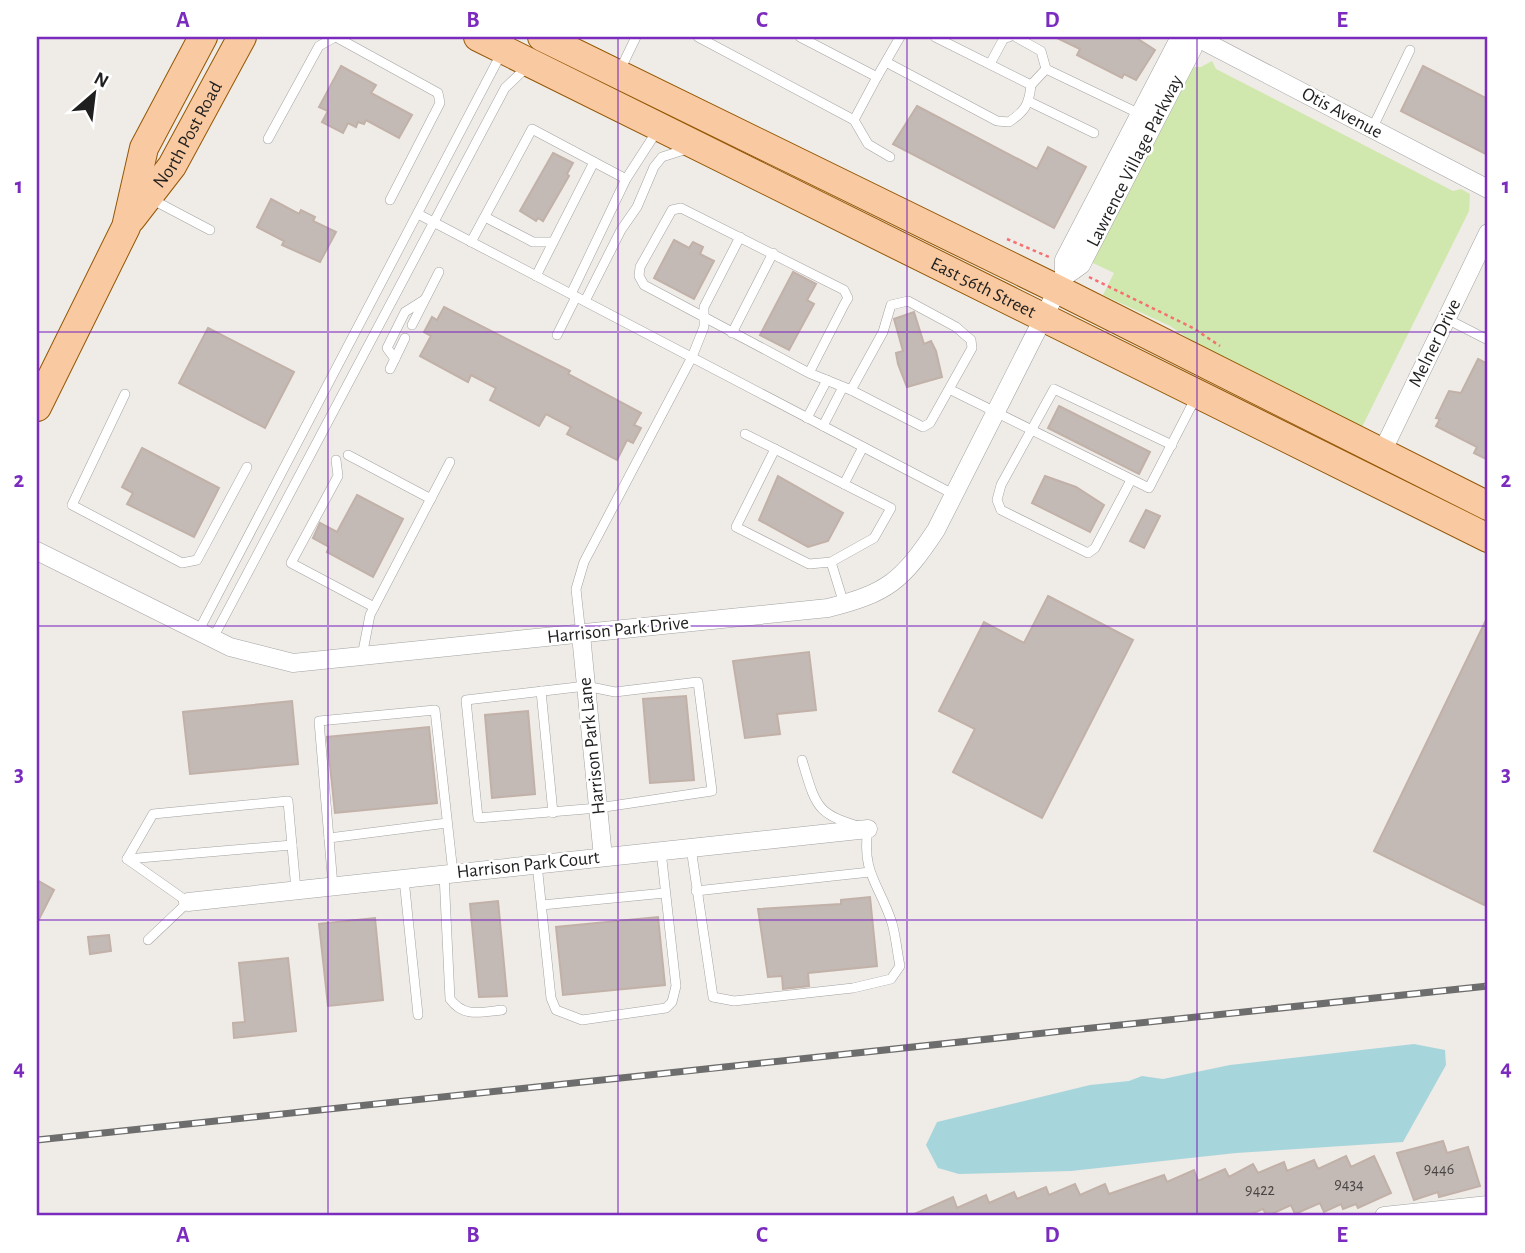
<svg xmlns="http://www.w3.org/2000/svg" width="1525" height="1253" viewBox="0 0 1525 1253" font-family="'Alegreya Sans',sans-serif">
<style>
.grass{fill:#d0e8ad}
.water{fill:#a7d5dc}
.building{fill:#c4bab5;stroke:#c1b1a8;stroke-width:2}
.lines{fill:none;stroke-linecap:round;stroke-linejoin:round}
.lane-casing{stroke:#a3a3a3;stroke-width:10}
.street-casing{stroke:#a3a3a3;stroke-width:19}
.primary-casing{stroke:#955705;stroke-width:30}
.path{stroke:#f57171;stroke-width:2.5;stroke-dasharray:3.5 3.5;stroke-linecap:butt}
.lane{stroke:#fff;stroke-width:9}
.street{stroke:#fff;stroke-width:18}
.primary{stroke:#f9caa1;stroke-width:28}
.rail-casing{stroke:#6d6d6d;stroke-width:7}
.rail{stroke:#fff;stroke-width:4.5;stroke-dasharray:13;stroke-linecap:butt}
.grid{fill:none;stroke:#7b2cbf;stroke-width:2;stroke-opacity:0.55}
.labels{text-anchor:middle;dominant-baseline:central;stroke-width:5;stroke-linejoin:round;paint-order:stroke}
.number-label{font-size:16px;fill:#484644}
.street-label{font-size:19px;fill:#1f1f1f;stroke:#fff}
.neatline{fill:none;stroke:#7b2cbf;stroke-width:2.5}
.grid-label{font-size:23px;text-anchor:middle;font-weight:bold;fill:#7b2cbf}
</style>
<rect width="100%" height="100%" fill="#efebe6"/>
<!-- grass -->
<polygon class="grass" points="1212,61 1216,69 1453,191 1461,189 1470,194 1469,211 1360,431 1243,375 1170,326 1103,295 1114,273 1089,261 1191,67 1201,67"/>
<!-- water -->
<polygon class="water" points="1414,1044 1445,1050 1446,1065 1403,1142 1236,1153 1071,1171 959,1174 938,1168 926,1145 937,1122 1090,1085 1129,1081 1142,1076 1163,1079 1230,1065"/>
<!-- building -->
<g class="building">
<polygon points="1055,37 1135,37 1155,50 1136,80 1124,74 1122,78 1077,55 1080,49"/>
<polygon points="341,66 376,85 371,93 412,115 399,138 366,120 364,124 358,122 356,127 348,123 343,133 322,122 328,111 319,107"/>
<polygon points="1423,66 1488,99 1488,155 1401,111"/>
<polygon points="917,106 1037,169 1048,147 1086,167 1054,228 893,144"/>
<polygon points="553,153 573,163 567,174 569,176 543,221 538,218 536,221 520,211"/>
<polygon points="271,199 299,214 301,210 315,217 313,221 336,232 320,262 282,245 284,241 257,227"/>
<polygon points="674,240 689,248 693,242 703,247 700,254 714,261 694,299 654,278"/>
<polygon points="793,272 816,284 807,300 814,304 789,350 760,335"/>
<polygon points="444,307 570,371 568,374 641,413 634,425 641,428 633,443 627,440 617,460 567,434 571,427 546,414 539,426 490,400 496,388 471,375 468,382 420,356 431,336 424,332 432,317 437,320"/>
<polygon points="914,312 924,344 931,341 936,351 942,377 907,387 898,364 896,353 903,351 894,319"/>
<polygon points="208,328 294,372 265,428 179,383"/>
<polygon points="1478,359 1488,364 1488,460 1474,453 1477,447 1436,426 1440,419 1436,418 1449,391 1461,393"/>
<polygon points="1059,406 1150,452 1139,474 1048,428"/>
<polygon points="142,448 219,488 194,537 127,504 133,493 122,487"/>
<polygon points="778,476 843,513 828,541 808,547 759,520"/>
<polygon points="1045,476 1076,487 1104,505 1090,532 1032,503"/>
<polygon points="357,495 403,519 373,577 327,552 329,547 313,538 320,523 337,532"/>
<polygon points="1146,510 1160,516 1144,548 1130,541"/>
<polygon points="1048,596 1133,640 1042,818 953,772 975,729 939,711 984,622 1024,643"/>
<polygon points="1488,616 1488,897 1484,905 1374,851"/>
<polygon points="809,652 816,710 777,714 780,734 745,738 733,661"/>
<polygon points="686,696 694,780 650,783 643,699"/>
<polygon points="292,701 298,764 190,774 183,712"/>
<polygon points="528,711 535,794 492,798 485,715"/>
<polygon points="429,727 437,803 335,813 327,737"/>
<polygon points="37,880 54,890 37,923"/>
<polygon points="870,897 877,966 808,973 809,986 783,989 782,976 768,977 758,909 841,904 841,900"/>
<polygon points="498,901 507,996 479,997 470,904"/>
<polygon points="658,917 665,985 563,995 556,927"/>
<polygon points="375,918 383,1000 328,1006 319,924"/>
<polygon points="109,935 111,951 90,954 88,937"/>
<polygon points="288,958 296,1031 234,1038 233,1023 245,1022 239,963"/>
<polygon points="1443,1141 1447,1153 1468,1147 1480,1186 1439,1197 1438,1192 1414,1200 1397,1153"/>
<polygon points="1346,1156 1351,1167 1374,1156 1391,1193 1358,1208 1356,1204 1343,1209 1341,1204 1324,1212 1320,1203 1295,1214 1291,1205 1267,1216 1263,1209 1246,1216 910,1216 953,1197 957,1208 986,1195 989,1203 1014,1192 1017,1199 1046,1187 1049,1195 1075,1184 1080,1195 1105,1184 1109,1194 1164,1175 1167,1182 1194,1170 1198,1181 1225,1169 1229,1177 1253,1164 1258,1173 1284,1162 1287,1171 1314,1160 1318,1169"/>
</g>
<g class="lines">
<!-- lane casing -->
<g class="lane-casing">
<g id="lane">
<polyline points="336,37 438,93 440,103 390,200"/>
<polyline points="698,37 854,120 877,77"/>
<polyline points="800,37 877,77 900,37"/>
<polyline points="1016,37 1041,51 1046,69"/>
<path d="M886,62L997,121L1009,122C1025,111 1029,105 1031,85L935,37"/>
<polyline points="990,64 1004,38 1009,37"/>
<polyline points="620,70 636,37"/>
<polyline points="1031,85 1046,69 1140,114"/>
<polyline points="1030,102 1094,133"/>
<polyline points="854,120 868,144 890,157"/>
<polyline points="1372,129 1410,50"/>
<polyline points="268,139 319,46 335,37"/>
<polyline points="153,200 210,230"/>
<polyline points="418,214 955,495"/>
<polyline points="485,217 533,242 553,242"/>
<polyline points="471,242 532,129 594,162"/>
<polyline points="536,276 594,162 626,179"/>
<polyline points="571,294 626,179 657,131"/>
<polyline points="585,301 621,230 637,207 654,167 662,157 687,149"/>
<polyline points="1447,319 1488,340"/>
<polyline points="412,325 439,272"/>
<polyline points="732,333 773,253"/>
<polyline points="557,335 576,297"/>
<polyline points="395,359 387,348 405,312 424,300"/>
<polyline points="390,369 405,338"/>
<polyline points="809,373 844,305 848,298 844,290 681,208 672,210 640,267 639,276 644,285 809,373 851,390"/>
<polyline points="949,389 930,423 923,427 851,390 883,332 891,305 908,301 956,327 971,340 972,348 949,389 1149,488 1196,397"/>
<polyline points="125,394 72,505 182,563 197,560 247,467"/>
<polyline points="807,418 827,380"/>
<polyline points="823,426 843,387"/>
<polyline points="745,434 775,449"/>
<polyline points="348,455 431,499"/>
<polyline points="336,460 338,476 291,563 374,607"/>
<polyline points="1131,480 1095,548 1088,553 1001,510 997,500 1001,485 1054,389 1172,445"/>
<polyline points="844,484 863,447"/>
<polyline points="831,562 809,564 736,527 775,449 891,508 874,538 831,562 844,604"/>
<polyline points="198,632 501,54"/>
<polyline points="581,635 576,589 584,562 692,357 704,327 704,307 740,237"/>
<polyline points="212,640 505,88 528,66"/>
<polyline points="362,656 370,615 450,462"/>
<polygon points="698,682 712,791 598,808 478,818 466,700 586,686 615,692"/>
<polyline points="541,691 553,813"/>
<polyline points="329,838 447,823"/>
<path d="M691,848L713,997L734,1001L853,988L891,979L900,966C897,952 896,937 892,923C880,885 861,873 868,829C816,814 817,810 802,760"/>
<polyline points="127,859 292,845"/>
<polyline points="537,864 551,998 556,1010 582,1020 666,1008 672,1002 676,986 661,851"/>
<path d="M444,874L450,999C464,1018 481,1012 502,1010"/>
<polyline points="404,879 418,1015"/>
<polyline points="333,886 319,721 435,710 453,873"/>
<polyline points="696,891 870,872"/>
<polyline points="542,905 665,893"/>
<polyline points="148,940 188,902 127,859 153,814 288,801 296,890"/>
</g>
</g>
<!-- street casing -->
<g class="street-casing">
<g id="street">
<polyline points="1196,37 1488,189"/>
<polyline points="1064,277 1081,265 1193,48 1191,37"/>
<polyline points="1382,452 1488,233"/>
<path d="M37,551L230,647L293,663L828,608C888,593 902,581 936,530L1064,277V260L1179,39L1184,37"/>
<polyline points="581,635 603,857"/>
<polyline points="188,902 868,829"/>
<polyline points="1384,1216 1488,1205"/>
</g>
</g>
<!-- primary casing -->
<g class="primary-casing">
<g id="primary">
<path id="s1" d="M478,37L1488,538"/>
<polyline points="542,37 1057,289 1488,506"/>
<path id="s2" d="M131,219L172,166L242,37"/>
<polyline points="37,407 126,227 144,148 203,37"/>
</g>
</g>
<!-- path -->
<g class="path">
<polyline points="1007,239 1049,257"/>
<polyline points="1089,277 1193,328 1220,346"/>
</g>
<!-- lane -->
<use href="#lane" class="lane"/>
<!-- street -->
<use href="#street" class="street"/>
<!-- primary -->
<use href="#primary" class="primary"/>
<!-- rail casing -->
<g class="rail-casing">
<polyline id="rail" points="37,1140 1488,986"/>
</g>
<!-- rail -->
<use href="#rail" class="rail"/>
</g>
<!-- grid -->
<path class="grid" d="M328,37V1216M618,37V1216M907,37V1216M1197,37V1216M37,332H1488M37,626H1488M37,920H1488"/>
<g class="labels">
<!-- number labels -->
<g class="number-label">
<text x="1439" y="1169">9446</text>
<text x="1349" y="1184">9434</text>
<text x="1260" y="1190">9422</text>
</g>
<!-- street labels -->
<g class="street-label">
<text transform="translate(1342 113) rotate(28)">Otis Avenue</text>
<text stroke="none"><textPath href="#s2" startOffset="102">North Post Road</textPath></text>
<text transform="translate(1135 161) rotate(-63)">Lawrence Village Parkway</text>
<text stroke="none"><textPath href="#s1" startOffset="564">East 56th Street</textPath></text>
<text transform="translate(1435 343) rotate(-64)">Melner Drive</text>
<text transform="translate(618 630) rotate(-6)">Harrison Park Drive</text>
<text transform="translate(592 746) rotate(-96)">Harrison Park Lane</text>
<text transform="translate(528 865) rotate(-6)">Harrison Park Court</text>
</g>
</g>
<!-- border -->
<rect width="1525" height="1253" fill="none" stroke="#ffffff" stroke-width="77"/>
<!-- north arrow -->
<g transform="translate(94 94) rotate(28)" stroke="#ffffff" stroke-width="5" paint-order="stroke">
<path d="M0-5L12 26L0 18L-12 26Z" fill="#1f1f1f"/>
<text y="-10" font-size="19" font-weight="bold" text-anchor="middle" fill="#1f1f1f">N</text>
</g>
<rect x="38" y="38" width="1448" height="1176" class="neatline"/>
<g class="grid-label">
<text x="183" y="27">A</text>
<text x="473" y="27">B</text>
<text x="762" y="27">C</text>
<text x="1052" y="27">D</text>
<text x="1342" y="27">E</text>
<text x="19" y="193">1</text>
<text x="1506" y="193">1</text>
<text x="19" y="487">2</text>
<text x="1506" y="487">2</text>
<text x="19" y="781">3</text>
<text x="1506" y="781">3</text>
<text x="19" y="1075">4</text>
<text x="1506" y="1075">4</text>
<text x="183" y="1242">A</text>
<text x="473" y="1242">B</text>
<text x="762" y="1242">C</text>
<text x="1052" y="1242">D</text>
<text x="1342" y="1242">E</text>
</g>
</svg>
